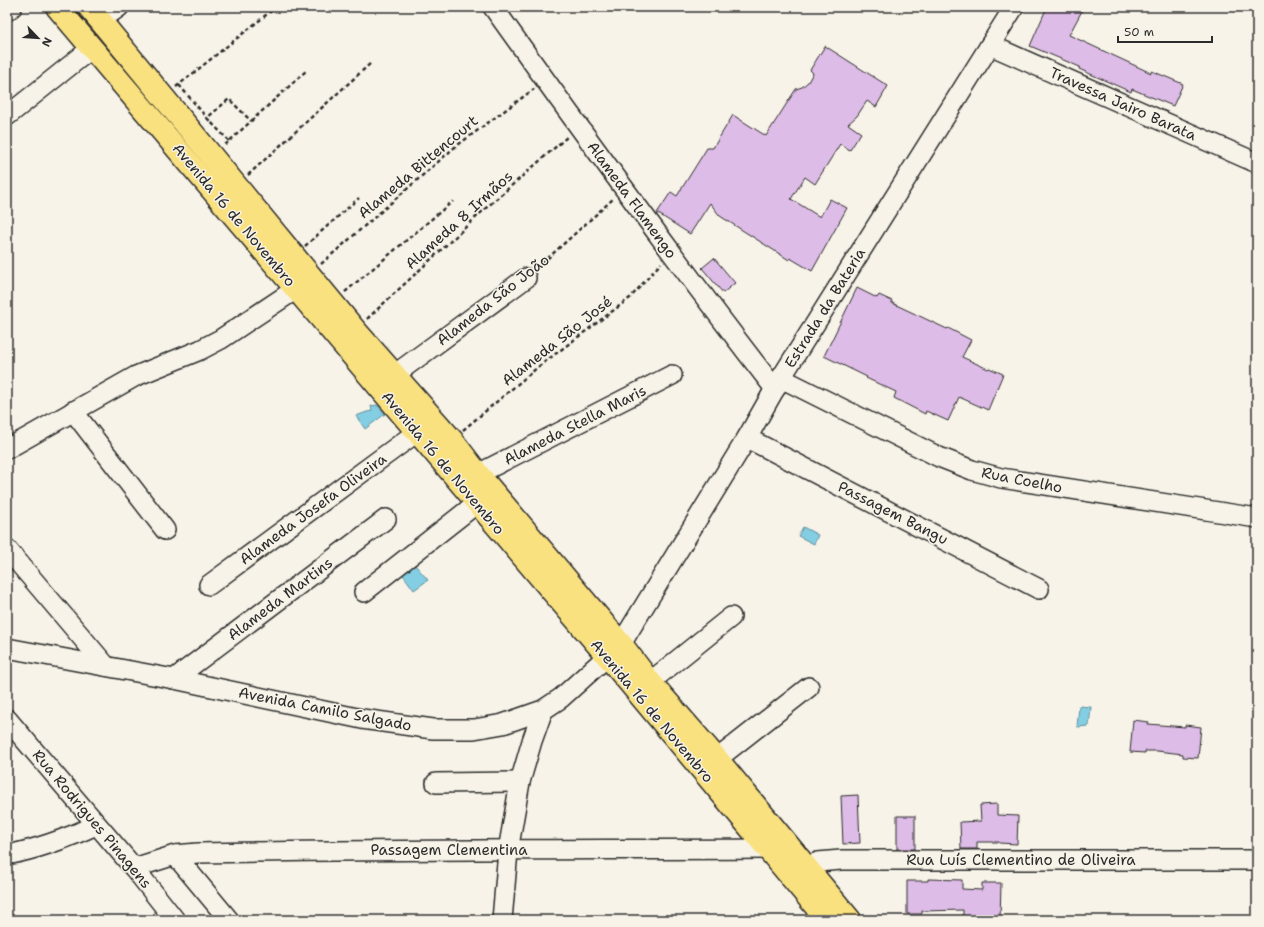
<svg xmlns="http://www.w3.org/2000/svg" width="1264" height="927" viewBox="0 0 1264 927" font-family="'Shantell Sans',sans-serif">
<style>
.water{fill:#83cee3;stroke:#608d99}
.building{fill:#ddbce7;stroke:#2b2b2b}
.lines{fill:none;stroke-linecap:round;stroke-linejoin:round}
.minor-casing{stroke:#2b2b2b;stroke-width:22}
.major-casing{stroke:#2b2b2b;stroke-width:25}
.path{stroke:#2b2b2b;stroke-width:2.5;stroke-dasharray:4 3;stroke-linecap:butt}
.minor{stroke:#f7f3e8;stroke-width:19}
.major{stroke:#fae180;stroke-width:22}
.labels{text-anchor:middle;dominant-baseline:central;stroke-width:3;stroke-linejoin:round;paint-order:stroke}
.street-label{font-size:15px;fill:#2b2b2b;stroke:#f7f3e8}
</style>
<rect width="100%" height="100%" fill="#f7f3e8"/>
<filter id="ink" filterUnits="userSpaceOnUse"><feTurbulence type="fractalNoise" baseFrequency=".025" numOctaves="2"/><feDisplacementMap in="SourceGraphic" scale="8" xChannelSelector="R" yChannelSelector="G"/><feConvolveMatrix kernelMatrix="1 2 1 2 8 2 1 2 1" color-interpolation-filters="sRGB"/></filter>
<g filter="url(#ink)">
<!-- water -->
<g class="water">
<polygon points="377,405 385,414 365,429 356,416 367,412 372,411 371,406"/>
<polygon points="803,527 818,535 814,544 798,536"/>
<polygon points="410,559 428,580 414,590 398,568"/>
<polygon points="1079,706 1091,707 1089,726 1077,727"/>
</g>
<!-- building -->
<g class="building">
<polygon points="1047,7 1084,7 1069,35 1151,73 1152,71 1183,84 1173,106 1132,89 1131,92 1079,69 1080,67 1030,46"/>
<polygon points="825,46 888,86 876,107 867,101 857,116 848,124 861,133 850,150 840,144 815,184 805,177 791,199 820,217 830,199 847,208 812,271 790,258 789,260 720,216 710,203 690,234 657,213 671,192 677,196 707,148 713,148 733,115 766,136 796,89 802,87 808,82 813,73 810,70"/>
<polygon points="714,258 735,283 723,293 702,268"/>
<polygon points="857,288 877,298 879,295 892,301 892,303 947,329 948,328 971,340 962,357 988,369 989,368 1003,374 988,410 959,397 948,421 926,411 925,414 894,398 896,392 866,378 867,377 824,356"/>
<polygon points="1133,720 1149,722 1148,724 1185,727 1185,725 1201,727 1198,758 1183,757 1183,754 1157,751 1145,751 1145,753 1130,752"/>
<polygon points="858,795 860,843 843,844 841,796"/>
<polygon points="997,804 997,815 1018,816 1017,844 999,843 999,842 977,842 977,849 961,849 960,822 981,821 980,805"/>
<rect x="897" y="816" width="18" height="33"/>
<polygon points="928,879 962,880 962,889 982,890 982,883 1001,883 1000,920 963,920 963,910 922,911 922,914 907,914 907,881 928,881"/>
</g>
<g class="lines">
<!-- minor casing -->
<g class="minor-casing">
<g id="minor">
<path d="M493,7C585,136 678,264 775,389"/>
<polyline points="7,11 12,7"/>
<polyline points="101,20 119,7"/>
<polyline points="990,45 1257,163"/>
<polyline points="7,116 92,48"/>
<polyline points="394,375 526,278"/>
<polyline points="781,378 939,457 972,470 1001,478 1257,518"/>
<polyline points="73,411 165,530"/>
<polyline points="747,438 1039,589"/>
<polyline points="7,449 136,376 200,350 221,339 296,289"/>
<polyline points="478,474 672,375"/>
<polyline points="7,549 106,666"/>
<polyline points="209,585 417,432"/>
<polyline points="364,592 477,503"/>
<polyline points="7,648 174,679 362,719 433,729 474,729 503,724 543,710 561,698 621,644 747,438 781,378 1014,7"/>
<polyline points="174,679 386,519"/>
<polyline points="650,682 731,617"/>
<polyline points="7,719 134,868 175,920"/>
<polyline points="717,759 809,687"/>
<polyline points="436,783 520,782"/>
<path d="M7,855C38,849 68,838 96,825"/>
<polyline points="175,855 229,920"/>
<path d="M134,868L175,855L198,853C388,849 578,850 767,849"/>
<polyline points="792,872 818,862 841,860 1257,860"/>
<polyline points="502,920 508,851 520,782 532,741 543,710"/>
</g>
</g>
<!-- major casing -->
<g class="major-casing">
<g id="major">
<polyline points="57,7 608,657 827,920"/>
<polyline points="89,7 294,256 355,330 452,440 478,474 621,644 650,682 717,759 850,920"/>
</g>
</g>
<!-- path -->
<g class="path">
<polyline points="179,85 207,118"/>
<polyline points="176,87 271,11"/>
<polyline points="229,141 207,118 229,99 251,121"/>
<polyline points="225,145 307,70"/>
<polyline points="248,175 372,62"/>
<polyline points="305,246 359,198"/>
<polyline points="321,264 455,147 534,89"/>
<polyline points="537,268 613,199"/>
<polyline points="345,292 453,201"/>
<polyline points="367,319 486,208 567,137"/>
<polyline points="463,430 538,367 630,298 661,263"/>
</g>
<!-- minor -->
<use href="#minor" class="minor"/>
<!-- major -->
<use href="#major" class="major"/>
</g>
</g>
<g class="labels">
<!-- street labels -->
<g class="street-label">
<text transform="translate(1123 104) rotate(24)">Travessa Jairo Barata</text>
<text transform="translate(418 167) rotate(-40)">Alameda Bittencourt</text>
<text transform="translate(632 200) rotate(54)">Alameda Flamengo</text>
<text transform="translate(234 215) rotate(50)">Avenida 16 de Novembro</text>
<text transform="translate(459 220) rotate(-42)">Alameda 8 Irmãos</text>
<text transform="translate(493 300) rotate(-38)">Alameda São João</text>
<text transform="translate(825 308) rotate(-58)">Estrada da Bateria</text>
<text transform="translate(557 341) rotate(-38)">Alameda São José</text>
<text transform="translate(575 425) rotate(-27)">Alameda Stella Maris</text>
<text transform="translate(443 463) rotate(50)">Avenida 16 de Novembro</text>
<text transform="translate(1022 480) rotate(11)">Rua Coelho</text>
<text transform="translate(313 509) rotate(-36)">Alameda Josefa Oliveira</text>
<text transform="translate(893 513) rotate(27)">Passagem Bangu</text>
<text transform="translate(280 599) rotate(-37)">Alameda Martins</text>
<text transform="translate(325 709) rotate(11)">Avenida Camilo Salgado</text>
<text transform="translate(652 711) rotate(50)">Avenida 16 de Novembro</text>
<text transform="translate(92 819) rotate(50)">Rua Rodrigues Pinagens</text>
<text x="449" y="850">Passagem Clementina</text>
<text x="1021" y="860">Rua Luís Clementino de Oliveira</text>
</g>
</g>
<!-- margin -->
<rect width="1264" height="927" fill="none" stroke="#f7f3e8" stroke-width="24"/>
<rect x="12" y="12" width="1240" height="903" fill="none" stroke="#2b2b2b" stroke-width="1.5" filter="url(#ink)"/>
<!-- north arrow -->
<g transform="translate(38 38) rotate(115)" stroke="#f7f3e8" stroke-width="3" paint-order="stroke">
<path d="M0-3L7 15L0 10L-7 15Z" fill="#2b2b2b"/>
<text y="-6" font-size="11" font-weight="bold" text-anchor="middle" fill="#2b2b2b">N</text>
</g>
<!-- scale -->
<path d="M1118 36v6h94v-6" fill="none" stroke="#2b2b2b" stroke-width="2"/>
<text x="1124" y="36" font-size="12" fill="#2b2b2b" stroke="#f7f3e8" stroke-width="3" paint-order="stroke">50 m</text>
</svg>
